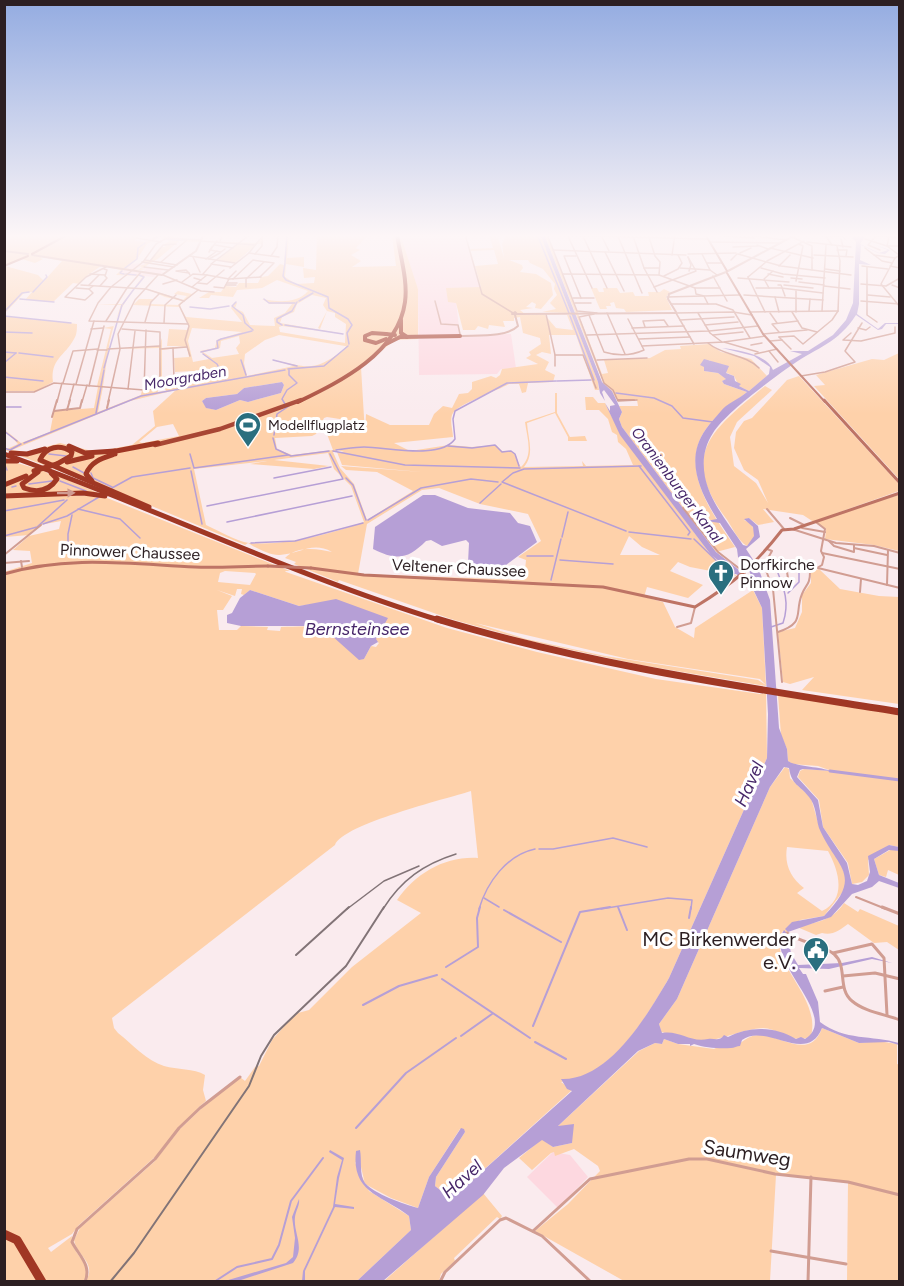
<svg xmlns="http://www.w3.org/2000/svg" width="904" height="1286" viewBox="0 0 904 1286" font-family="Figtree,sans-serif">
<style>
.built{fill:#fdd8e0}
.green{fill:#fed1aa;fill-rule:evenodd}
.water{fill:#b69fd6}
.lines{fill:none;stroke-linecap:round;stroke-linejoin:round}
.stream-far1{stroke:#b69fd6;stroke-width:1.5}
.stream{stroke:#b69fd6;stroke-width:2}
.canal{stroke:#b69fd6;stroke-width:3}
.minor-far2{stroke:#d19d92;stroke-width:1.5}
.minor-far1{stroke:#d19d92;stroke-width:2}
.minor{stroke:#d19d92;stroke-width:3}
.tertiary{stroke:#d19d92;stroke-width:2}
.secondary-far1{stroke:#be7465;stroke-width:2}
.secondary{stroke:#be7465;stroke-width:3}
.trunk-far1{stroke:#a84634;stroke-width:4}
.trunk{stroke:#a84634;stroke-width:4.5}
.motorway-far2{stroke:#a03724;stroke-width:5}
.motorway-far1{stroke:#a03724;stroke-width:7}
.motorway{stroke:#a03724;stroke-width:9}
.rail-far1{stroke:#827477;stroke-width:1.5}
.rail{stroke:#827477;stroke-width:2}
.secondary-bridge{stroke:#be7465;stroke-width:3}
.trunk-bridge{stroke:#a84634;stroke-width:4}
.motorway-bridge{stroke:#a03724;stroke-width:5}
.oneway{fill:#d09b92}
.labels{text-anchor:middle;dominant-baseline:central;stroke-width:6;stroke-linejoin:round;paint-order:stroke}
.far-poi-label{font-size:14px;fill:#2c1f22;stroke:#fff;text-anchor:start}
.far-water-label{font-size:15px;font-style:italic;fill:#472769;stroke:#fff}
.street-label{font-size:16px;fill:#2c1f22;stroke:#fff}
.poi-label{font-size:16px;fill:#2c1f22;stroke:#fff;text-anchor:start}
.water-label{font-size:18px;font-style:italic;fill:#472769;stroke:#fff}
.near-poi-label{font-size:20px;fill:#2c1f22;stroke:#fff;text-anchor:end}
.near-street-label{font-size:20px;fill:#2c1f22;stroke:#fff}
</style>
<rect width="100%" height="100%" fill="#faebee"/>
<!-- built -->
<g class="built">
<polygon points="466,234 481,287 456,302 460,335 511,334 516,368 501,369 497,374 419,375 418,289 399,236"/>
<polygon points="117,256 138,256 130,264 146,263 135,270 143,272 146,269 141,269 144,267 163,270 161,272 165,272 153,277 120,273 127,262 111,267 103,265"/>
<polygon points="553,1152 570,1155 588,1177 558,1208 527,1177"/>
</g>
<!-- green -->
<g class="green">
<path d="M4,234H136L135,241L145,242L166,234L162,236L200,240L199,242L179,241L159,258L141,269L147,270L124,269L120,273H121L143,275L145,276C137,286 129,295 123,306C108,330 108,359 103,386H97L111,329L103,328L114,326L121,305H96L122,304L143,276L116,275L121,270L101,266L85,277L80,284L73,283L53,302L19,299H26L32,292L24,293L5,313V266L38,275L44,281L62,261L42,257L40,258L43,259L35,263L22,259L5,265ZM160,237L170,241L163,245L166,246L164,247H160L151,260H145L141,262L146,264L139,266L142,267L138,270L126,269L137,259L147,244Z"/>
<path d="M287,234H289L287,258L304,257V267L286,264L285,277L296,284L314,283L315,277L304,278L303,268L316,270L317,234H372L364,239L356,248L360,250L351,255L361,261L352,267L396,266L392,235L400,234L418,289V339L395,340L361,367L365,434L366,414L390,425H429L434,414L443,406L452,408L459,394L468,393L472,389V382L491,376L496,378L500,375L502,369L538,364L526,358L531,355L529,352L541,344L540,338L523,333L520,317L514,318V321H503L505,327L489,325L488,329L478,326L475,330H463L456,303L448,302L446,288L481,287L475,266L498,264L494,250L471,251L470,249L493,248L489,234H497L504,258L502,244L505,237L501,234H540L571,313L542,312L556,309L550,303L557,295L554,289L555,284L543,269L530,263L528,260H509L522,265L523,268L520,272L536,274L551,283L553,295L541,309L535,308L536,304L532,302L526,307L533,308L520,310L526,315L544,314L556,328L573,330L567,315H572L598,382L599,390H595L576,335H549L551,354L542,352L536,355L549,362L545,370L555,375L553,382L528,383L526,392L522,393L519,384H509C499,390 458,404 453,413C449,419 453,431 453,437L394,443L410,451L449,445L472,447L496,445L502,451C520,450 514,457 521,467C534,455 527,438 525,422L555,412V393H557V413L570,437L585,436L587,441H568V437L555,413L527,423C528,439 535,454 524,467L583,466L582,461L586,466L633,465L626,449L618,442L617,435L612,432L608,419L599,410H586L585,397H593L598,403H605L621,435L711,555L737,576L690,567L678,562L670,571L703,585L688,598L647,587L644,597L663,602L675,627L694,638L695,628L753,590L762,608L766,686L641,665L530,641L451,619L339,580L338,582L294,564L296,562L285,558C296,546 317,548 332,552C312,541 300,554 280,555C271,556 256,548 248,543L245,545L99,484L89,478L87,471L94,463L106,456C91,461 80,467 90,482L134,500L5,450L18,444L5,430L21,443L50,432L54,411L94,408L98,387H103L98,412L141,395L142,390L157,388L158,392L166,391L164,386L175,385L190,378L192,371L175,372L174,358L189,357L187,347L162,350V386H159V348L121,349L159,346L162,338V348L186,346H167L169,329L187,330L189,326L179,307L133,305L139,299H153L150,304L178,305L182,301L165,297L145,288L183,300L187,296L174,294L178,291L192,294L199,290L181,304L180,307L186,317L242,322L231,308L235,302L237,303L235,308L243,312L250,325L275,326L274,318L285,313L292,304H270L262,299C277,302 297,304 308,291L277,280L262,288L237,290L233,297L211,295L209,298H199L209,292H221L225,286L236,287L239,283H258L261,277L268,276L280,264L284,265ZM312,295L326,298L323,305L327,311L318,328L320,329L327,311L335,313V317L346,324L345,343L280,332L279,327L282,326L345,334L280,323L282,317L294,312L297,304ZM192,328L242,332L217,340L215,348L200,351L209,359L193,362L188,341ZM279,335L345,346H346L344,350C311,373 310,367 272,360L294,366L247,376L244,363L245,354L265,340ZM239,336L240,343L236,348L239,354L212,358L203,352L220,348L221,341ZM282,382L284,385L281,393L248,402L240,400L216,410L207,408L202,401L206,398L237,394L244,388ZM176,390L153,411L155,426L132,445L105,450L92,451L60,443L28,452L12,450L130,401ZM327,417L346,420L327,434L333,450L292,455L277,449L275,438L312,436L316,434L324,418ZM173,424L179,436L142,443L139,442L157,427ZM338,450L344,452H337L342,465L422,472L341,466L346,470L377,472L413,491L367,520L354,484L340,468L333,452ZM328,453L334,469L351,486L364,522C329,534 288,546 249,543C236,541 219,531 206,525L194,469L267,461L250,464L314,469L329,466L274,460ZM439,488L480,504L528,514L541,541L518,557L526,560L524,580L358,574L367,524L422,490ZM629,536L642,547L660,555H620ZM475,623L628,659L760,679L766,685L758,680L605,656L526,639Z"/>
<path d="M544,234H547L602,374L608,373L604,360L650,358L665,350L681,349L680,346L709,344L721,352L751,359L767,376L749,391L739,386L734,376L725,372V365L716,364L709,360L704,371L718,373L727,379L722,381L724,384L747,392C732,404 717,413 706,429C678,468 713,515 735,547L716,552L622,427L619,419L622,412L619,406H638L637,400L616,399L612,391L604,385Z"/>
<polygon points="263,235 263,244 257,244 235,263 218,260 238,244 202,241 256,243"/>
<polygon points="591,288 597,288 599,292 604,292 603,288 617,288 620,293 633,292 635,296 649,296 648,292 660,292 664,289 670,292 666,297 672,310 626,312 624,309 616,308 614,302 610,303 611,306 606,306 607,309 600,309"/>
<path d="M4,316L77,324C77,328 77,335 74,339C65,356 50,359 53,382L36,391H5Z"/>
<polygon points="899,353 899,479 814,386 825,385 816,375 872,359 884,360"/>
<path d="M799,376L899,484V491L834,514L899,495V551L874,545L825,539L826,530L803,515L763,509L774,522L758,525L749,518L744,520C754,524 756,531 753,540L747,546C737,540 732,526 725,517C677,453 716,427 765,386L772,390L737,422L730,437L734,466L756,483L768,503L758,480L744,470L734,448L736,432L744,421L752,418L787,380Z"/>
<path d="M10,461L38,469L36,470L44,471L55,478C52,491 31,496 23,485L28,476L21,485L26,491C38,493 49,491 57,482L56,475L101,494L28,493L5,495V462Z"/>
<path d="M28,495L102,496L290,571H285L286,572L447,628L537,652L656,679L760,694L766,693L767,758L669,978C650,1011 621,1061 583,1076C576,1079 568,1080 561,1082L572,1090L458,1193H444L435,1186L436,1177L465,1132L460,1129L429,1177L418,1208L391,1198L365,1184L361,1167L355,1162L369,1191L409,1216L411,1230L357,1281H86C97,1263 77,1256 74,1240L80,1228L154,1162L180,1129L201,1109L240,1077L245,1081L255,1067L259,1066L272,1040L289,1021L298,1013L309,1010L352,967L421,913L397,900C416,873 445,856 478,858L471,791C446,799 343,824 335,845L112,1018L114,1028L118,1033C132,1044 147,1061 164,1066C177,1070 194,1068 205,1075L203,1090L206,1101L200,1106L157,1155L79,1225L72,1234L48,1248L51,1252L72,1236C69,1254 95,1263 84,1281H5L4,572L32,563L30,551L13,550L29,536L59,529L61,521L40,525L29,535L5,537V497ZM225,571L255,573L256,574L250,585L218,582L220,573ZM237,589H242L241,594L244,595L250,590L299,606L320,603L379,643L376,647L371,646L364,659C327,626 331,625 281,627L280,631L267,630L268,627L241,626L237,630H219L217,610H223L232,596L217,590L235,596Z"/>
<polygon points="819,569 840,589 879,596 899,597 899,704 802,690 814,677 790,684 783,682 778,632 795,628 802,612 802,595 811,583 811,572"/>
<polygon points="778,695 899,714 899,779 895,779 899,780 899,847 889,845 868,860 869,875 862,882 852,884 848,863 823,827 819,800 798,777 800,771 804,769 832,771 818,766 792,764 788,761 787,749 781,735"/>
<path d="M785,767L789,769L790,778L811,798L819,826L839,860L845,875V889L824,916L800,920L787,933L783,931C764,958 822,997 811,1036C794,1046 779,1028 763,1028C743,1029 724,1039 705,1041C690,1043 677,1034 661,1032L659,1024L677,999L770,787ZM787,847L828,851C839,871 847,899 822,911L797,893L804,888C791,878 784,865 787,847Z"/>
<polygon points="892,849 899,851 899,875 888,870 886,877 879,875 874,859"/>
<path d="M844,903L858,912L860,909L899,926V950L887,942L874,943L848,924C840,930 832,936 822,933L816,935L797,927C817,922 832,921 844,903Z"/>
<path d="M822,1028L859,1043L878,1041L897,1044V1064L900,1065L899,1281H847L848,1182L776,1175L770,1281H624L535,1231L568,1204L600,1171L598,1166L574,1149L555,1156L554,1152L551,1153L532,1170L519,1158L542,1139L553,1147L572,1143V1127L558,1126L639,1051L655,1043L662,1044L664,1039L678,1044L714,1049C720,1045 725,1047 732,1046C744,1044 746,1034 762,1035C783,1037 811,1060 822,1028Z"/>
<polygon points="483,1193 502,1216 500,1219 497,1217 454,1258 455,1261 441,1274 439,1281 383,1282"/>
</g>
<!-- water -->
<g class="water">
<path d="M540,234H544L602,382L612,391L622,412L619,419L622,427L716,552L748,577L751,575L746,565L738,557L737,549L720,523L706,521L717,519C700,492 684,459 706,429C710,423 716,417 721,411C726,404 739,399 747,392L724,384L722,381L726,379L718,373L704,371V367L700,365L704,359L729,366L726,373L734,376L735,381L741,384L739,386L749,391L769,374L770,367L754,356L722,348C737,350 767,354 773,370L802,354L790,351H808L833,335L846,320L853,303L856,242L849,234H867L860,244L879,253L888,250L875,245L890,250L885,254L878,253L861,245L860,260L871,265L859,264V304L857,314L878,329L885,323H899V324H886L882,329L878,330L856,315C838,343 818,347 792,365C772,379 725,413 713,433C704,447 702,461 705,477C710,502 729,524 743,545L747,546L754,536L753,527L744,519L749,518L758,526L760,537L746,549L758,567L770,600L779,728L787,749L788,761C794,766 821,767 831,771L803,769L800,770L797,777L818,800L823,827L847,863L852,884L858,885L867,881L870,872L868,856L889,845L899,847V851L889,850L874,859L879,875L899,883V888L879,881L872,887L852,894L831,917L788,932L785,929L792,922L824,916C865,874 836,868 819,828C816,818 816,805 809,797C799,784 792,786 789,768L784,767L770,787L677,999L659,1024L662,1033C680,1030 690,1043 708,1039C715,1038 719,1042 724,1035L728,1037C749,1026 775,1026 796,1039L801,1037L805,1039C842,1016 762,961 784,930L787,933L791,953L798,965L842,963L872,957L892,963L872,959L829,969L799,968L803,974H806L818,1002L820,1022C845,1041 872,1035 899,1043V1045L889,1042L859,1043L822,1028C807,1066 766,1022 742,1040L740,1046C737,1046 734,1048 731,1048C721,1049 705,1048 694,1044L690,1046V1044H678L664,1039L662,1044L655,1043L638,1051L558,1126L574,1124L572,1143L553,1147L542,1140L504,1168L483,1195L383,1281H357L411,1230L409,1216C382,1195 351,1193 356,1151L360,1150C362,1160 359,1175 365,1183C374,1194 404,1204 418,1208L429,1177L461,1128L464,1129L465,1132L436,1177L435,1186L444,1193H458L572,1091L567,1089L561,1079C609,1081 648,1014 669,978L767,758L768,714L762,608L753,589L744,580L711,555L620,435L605,403L610,411V406L615,405L604,390L602,392L605,401L600,393L598,382Z"/>
<polygon points="282,382 284,385 281,393 248,402 240,400 216,410 206,408 202,401 206,398 237,394 244,388"/>
<path d="M423,495H435L468,508L510,513L518,523L530,526L537,542L502,568L468,563L469,543L466,540L442,546L431,540L426,541C408,559 397,561 373,549L375,527Z"/>
<polygon points="250,590 299,606 336,599 388,618 376,639 378,642 371,646 364,659 359,660 331,635 331,630 319,626 241,626 227,623 227,615 232,613 240,598"/>
<polygon points="330,1150 344,1158 339,1178 335,1204 354,1207 354,1209 335,1207 305,1271 305,1281 302,1281 303,1271 333,1207 337,1177 342,1160 329,1152"/>
<path d="M299,1199C300,1205 296,1210 295,1217C293,1233 306,1248 293,1263L238,1281H225L286,1263L293,1257L295,1238L292,1217Z"/>
</g>
<g class="lines">
<!-- stream-far1 -->
<g class="stream-far1">
<polyline points="537,234 569,313"/>
<polyline points="155,238 165,234"/>
<polyline points="167,239 175,240"/>
<polyline points="176,240 185,240"/>
<polyline points="285,262 287,234"/>
<polyline points="285,263 283,276 286,280 328,297 329,308 348,319 352,325 347,333 349,344"/>
<polyline points="125,268 137,259 138,248 145,243"/>
<polyline points="122,271 120,273 124,274"/>
<polyline points="126,274 136,275"/>
<polyline points="135,288 144,277 139,275"/>
<polyline points="33,292 47,277 46,275"/>
<polyline points="20,299 54,302"/>
<polyline points="264,299 269,303 295,303"/>
<polyline points="299,301 313,293"/>
<polyline points="236,302 232,306 243,315 245,323 253,330"/>
<polyline points="123,304 134,289"/>
<polyline points="190,307 210,309 229,306"/>
<polyline points="4,312 22,293 29,292"/>
<polyline points="4,316 71,323"/>
<polyline points="570,316 594,380"/>
<polyline points="282,325 277,322 277,319 292,311 297,302"/>
<polyline points="285,325 343,334"/>
<polyline points="4,332 32,333"/>
<polyline points="4,352 16,353"/>
<polyline points="201,352 218,348 217,341 221,339 252,331"/>
<polyline points="19,353 53,357"/>
<polyline points="203,354 217,364 225,379"/>
<polyline points="241,360 246,375"/>
<polyline points="273,360 297,366"/>
<polyline points="4,363 16,353"/>
<polyline points="104,368 122,305"/>
<polyline points="288,369 324,366 348,346"/>
<polyline points="4,377 43,381"/>
<polyline points="557,381 591,380"/>
<polyline points="101,386 104,370"/>
<polyline points="616,393 654,398 672,406 683,418 713,422"/>
<polyline points="285,404 282,399 287,390 297,383 289,375 289,370"/>
<polyline points="4,407 21,407"/>
<polyline points="96,413 101,387"/>
<polyline points="4,431 17,441"/>
<polyline points="274,435 277,414 289,406"/>
<polyline points="273,438 276,449 291,456 329,451"/>
<polyline points="24,443 141,396 285,370"/>
<polyline points="448,446 472,448 495,445 502,452 511,451 515,454 519,466"/>
<polyline points="4,448 10,450 21,444"/>
<path d="M336,450C345,449 355,447 364,447C387,447 440,460 455,439L453,419L455,411L507,383L556,381"/>
<polyline points="333,451 405,465 520,468"/>
<polyline points="49,454 66,456"/>
<polyline points="190,454 194,468 288,455"/>
<polyline points="4,463 7,470"/>
<polyline points="639,466 690,532 688,535"/>
<polyline points="73,467 84,473"/>
<polyline points="191,471 202,524"/>
<polyline points="91,473 93,478 112,487"/>
<polyline points="274,478 331,467"/>
<polyline points="346,478 353,485 366,520"/>
<polyline points="60,481 86,491"/>
<polyline points="29,484 52,481"/>
<polyline points="12,487 16,486"/>
<polyline points="112,488 132,477 190,468"/>
<polyline points="480,503 501,484"/>
<polyline points="207,506 343,479 330,454"/>
<polyline points="78,509 120,519 140,538"/>
<polyline points="4,511 64,500"/>
<polyline points="368,520 421,488 471,479 498,482"/>
<polyline points="227,522 352,496"/>
<polyline points="43,524 67,516 99,497"/>
<polyline points="626,531 502,482 513,473 524,469 641,466"/>
<polyline points="629,532 691,539"/>
<polyline points="4,536 37,527 67,500"/>
<polyline points="562,537 568,512"/>
<polyline points="694,539 727,571 732,574 736,573"/>
<polyline points="251,543 295,541 363,523"/>
<polyline points="68,554 68,534 72,515"/>
<polyline points="527,556 553,556"/>
<polyline points="560,560 613,564"/>
<polyline points="551,580 561,539"/>
<polyline points="788,593 799,582 799,571"/>
<path d="M771,627L783,623C790,602 784,588 776,568"/>
<polyline points="539,849 553,849 613,838 647,847"/>
<polyline points="484,898 499,907"/>
<path d="M479,909C487,882 507,855 535,849"/>
<polyline points="601,909 668,898 692,900 691,909"/>
</g>
<!-- stream -->
<g class="stream">
<polyline points="618,907 627,930"/>
<polyline points="504,910 561,942"/>
<polyline points="689,918 691,907"/>
<polyline points="446,967 478,947 477,918 480,907"/>
<polyline points="442,979 530,1038"/>
<polyline points="363,1005 399,986 437,975"/>
<polyline points="533,1026 580,912 610,907"/>
<polyline points="461,1036 492,1014"/>
<polyline points="535,1042 566,1059"/>
<polyline points="356,1128 406,1073 456,1038"/>
<polyline points="214,1282 237,1267 272,1259 279,1245 291,1201 323,1158"/>
</g>
<!-- canal -->
<polyline class="canal" points="830,771 900,780"/>
<!-- minor-far2 -->
<g class="minor-far2">
<polyline points="174,234 156,244 143,262 111,287 98,303 89,321 188,324"/>
<polyline points="234,234 249,236"/>
<polyline points="465,234 482,294 513,313"/>
<polyline points="547,234 577,311 597,313"/>
<polyline points="567,234 592,288"/>
<polyline points="582,234 607,288"/>
<polyline points="617,234 642,293"/>
<polyline points="648,234 655,256 660,262 659,275"/>
<polyline points="819,234 827,238 832,245"/>
<polyline points="840,234 845,239"/>
<polyline points="896,234 900,239"/>
<polyline points="547,235 708,239"/>
<polyline points="601,235 609,251"/>
<polyline points="633,236 644,268 657,292"/>
<polyline points="723,236 754,238"/>
<polyline points="753,236 786,240"/>
<polyline points="792,237 812,246 812,270"/>
<polyline points="826,237 842,236"/>
<polyline points="889,237 887,246 899,255"/>
<polyline points="136,238 161,242"/>
<polyline points="168,238 201,240"/>
<polyline points="153,239 159,234"/>
<polyline points="841,239 843,247"/>
<polyline points="865,239 887,246 900,246"/>
<polyline points="201,241 255,245"/>
<polyline points="217,241 210,250 221,252 225,249"/>
<polyline points="220,241 223,234"/>
<polyline points="710,242 781,243"/>
<polyline points="807,242 851,247"/>
<polyline points="215,245 233,248"/>
<polyline points="757,245 768,249"/>
<polyline points="837,246 840,261 838,311"/>
<polyline points="733,247 758,246"/>
<polyline points="770,248 813,258"/>
<polyline points="865,248 882,261 892,263"/>
<polyline points="553,250 686,255"/>
<polyline points="837,250 847,250 846,256"/>
<polyline points="880,250 868,245 876,236 896,237"/>
<polyline points="209,252 212,247"/>
<polyline points="605,252 624,291"/>
<polyline points="249,253 279,257"/>
<polyline points="740,253 751,248"/>
<polyline points="255,254 262,246 262,235"/>
<polyline points="688,254 736,253"/>
<polyline points="702,254 710,270"/>
<polyline points="738,254 781,266 851,275"/>
<polyline points="672,255 675,234"/>
<polyline points="814,255 853,257"/>
<polyline points="874,255 895,258"/>
<polyline points="900,255 895,258 881,284 900,307"/>
<polyline points="190,256 235,263"/>
<polyline points="271,256 277,247 278,234"/>
<polyline points="576,256 564,256 581,298"/>
<polyline points="193,257 200,272"/>
<polyline points="688,257 691,265 689,271"/>
<polyline points="206,259 217,251"/>
<polyline points="209,259 220,253"/>
<polyline points="145,260 177,265"/>
<polyline points="731,260 737,254"/>
<polyline points="150,261 163,245 176,244"/>
<polyline points="767,261 804,241"/>
<polyline points="142,262 174,267"/>
<polyline points="161,262 187,240"/>
<polyline points="707,263 722,263"/>
<polyline points="779,266 790,255"/>
<polyline points="862,266 888,269"/>
<polyline points="890,266 900,268"/>
<polyline points="144,267 168,270"/>
<polyline points="231,267 211,264 251,234"/>
<polyline points="867,267 867,315 877,322"/>
<polyline points="230,268 249,253 264,234"/>
<polyline points="644,268 659,268"/>
<polyline points="680,268 710,270 717,275"/>
<polyline points="761,268 783,274 825,278"/>
<polyline points="825,269 840,271"/>
<polygon points="186,270 189,273 176,271"/>
<polyline points="189,273 190,275"/>
<polyline points="90,274 105,275"/>
<polyline points="203,274 211,265"/>
<polyline points="563,274 659,275 695,288 696,294 704,296 708,304"/>
<polyline points="768,274 783,277"/>
<polyline points="163,275 201,291 214,292"/>
<polyline points="207,275 229,279 261,277"/>
<polyline points="664,276 678,269 682,263 678,255"/>
<polyline points="713,276 727,301"/>
<polyline points="748,277 765,312"/>
<polyline points="748,277 766,262"/>
<polyline points="194,278 201,280"/>
<polyline points="738,278 789,282"/>
<polyline points="791,278 802,279"/>
<polyline points="228,279 236,271"/>
<polyline points="233,279 253,260 274,263 260,277"/>
<polyline points="796,281 803,246 799,244"/>
<polyline points="182,282 193,274 207,275 192,287"/>
<polyline points="799,282 824,285"/>
<polyline points="198,283 207,284 224,270"/>
<polyline points="227,283 237,283"/>
<polyline points="163,284 177,280"/>
<polyline points="861,284 886,286 900,278"/>
<polyline points="81,285 146,289 184,301"/>
<polyline points="89,285 99,275"/>
<polyline points="226,285 236,285"/>
<polyline points="778,285 781,285 785,296"/>
<polyline points="784,285 813,288"/>
<polyline points="892,285 900,288"/>
<polyline points="93,286 89,289 93,293 85,300 65,297 86,277 106,267"/>
<polyline points="100,286 107,278 105,276 107,270 104,269"/>
<polyline points="824,286 850,289"/>
<polyline points="214,287 224,288 229,279"/>
<polyline points="246,287 246,279 264,262"/>
<polyline points="654,287 696,271 688,257"/>
<polyline points="76,288 89,289"/>
<polyline points="695,288 720,288"/>
<polyline points="756,288 781,288 823,293"/>
<polyline points="769,288 764,279 773,271"/>
<polyline points="796,291 796,312"/>
<polyline points="744,295 823,300"/>
<polyline points="868,295 890,297"/>
<polyline points="667,297 739,295"/>
<polyline points="775,297 779,312"/>
<polyline points="573,298 594,298"/>
<polyline points="435,301 441,324 458,325 460,334"/>
<polyline points="861,301 900,304"/>
<polyline points="575,303 591,303"/>
<polyline points="671,304 716,304 733,310 750,338"/>
<polyline points="809,311 810,299"/>
<polyline points="822,311 826,245"/>
<polyline points="751,312 838,311"/>
<polyline points="792,312 802,328 817,332"/>
<polyline points="607,313 625,354"/>
<polyline points="698,313 710,333 722,342"/>
<polyline points="770,313 777,323"/>
<polyline points="546,314 555,355 555,366"/>
<polyline points="594,314 579,317 604,383 613,390 618,401 637,400"/>
<path d="M589,315L604,352C617,356 631,356 644,350L628,319"/>
<polyline points="680,320 734,317"/>
<polyline points="106,321 127,288 141,272"/>
<polyline points="145,322 151,302 159,294"/>
<polyline points="164,323 165,305 176,295"/>
<polyline points="705,325 738,322"/>
<polyline points="645,327 643,321 664,320 668,326"/>
<polyline points="632,328 684,326"/>
<polyline points="858,328 866,330 870,327"/>
<polyline points="91,329 103,328"/>
<polyline points="122,329 160,332 160,386"/>
<polyline points="779,332 772,324 798,321"/>
<polyline points="851,333 843,340 861,341 895,333 895,327"/>
<polyline points="763,334 807,330"/>
<polyline points="587,335 709,331 758,326"/>
<polyline points="713,335 743,332"/>
<polyline points="779,337 794,336 803,344 832,320 838,311"/>
<polyline points="779,337 791,349"/>
<polyline points="639,339 690,337"/>
<polyline points="770,341 782,340"/>
<polyline points="724,342 758,352"/>
<path d="M708,343C723,356 745,354 759,368"/>
<polyline points="694,344 676,313 733,312 752,315"/>
<polyline points="751,345 762,343"/>
<polyline points="642,346 724,342 765,336"/>
<polyline points="108,349 160,346"/>
<polyline points="160,349 187,347"/>
<polyline points="97,350 107,350"/>
<polyline points="769,351 778,362"/>
<polyline points="755,354 777,349"/>
<polyline points="555,355 583,355 596,388"/>
<polyline points="190,356 185,340 189,326 179,305 198,290"/>
<polyline points="597,360 647,358"/>
<polyline points="801,376 825,372 855,362 845,351 862,323"/>
<polyline points="161,382 174,379 173,348"/>
<polyline points="63,383 73,351 98,349"/>
<polyline points="76,384 94,321"/>
<polyline points="89,386 104,326"/>
<polyline points="128,389 135,331"/>
<polyline points="144,390 146,330"/>
<polyline points="4,392 34,392 54,383 144,390 175,386 179,389"/>
<polyline points="57,402 62,383"/>
<polyline points="69,402 74,384"/>
<polyline points="82,402 87,385"/>
<polyline points="108,402 120,349 118,334 135,300 158,275"/>
</g>
<!-- minor-far1 -->
<g class="minor-far1">
<polyline points="618,400 634,400"/>
<polyline points="107,408 109,400"/>
<polyline points="67,410 70,400"/>
<polyline points="54,411 80,408 82,400"/>
<polyline points="52,417 57,400"/>
<polyline points="683,508 718,552 745,573"/>
<polyline points="767,509 784,529"/>
<polyline points="790,518 804,525"/>
<polyline points="802,528 825,532"/>
<polyline points="829,541 834,546 854,552 854,545"/>
<polyline points="854,548 887,555"/>
<polyline points="767,549 772,551 764,565 773,589 782,682"/>
<polyline points="822,553 900,569"/>
<polyline points="4,555 41,525"/>
<polyline points="21,561 22,567"/>
<polyline points="4,563 29,561"/>
<polyline points="764,564 796,565 810,572"/>
<polyline points="786,565 789,585"/>
<polyline points="818,568 900,588"/>
<polyline points="887,585 888,550"/>
<polyline points="860,592 861,579"/>
<polyline points="677,627 691,623 695,607"/>
<path d="M778,632C806,623 794,613 802,594C806,584 810,585 810,572L822,565L824,557L821,551L825,529L816,522"/>
<polyline points="856,897 886,909"/>
</g>
<!-- minor -->
<g class="minor">
<polyline points="882,907 900,914"/>
<path d="M787,933C801,943 821,944 834,954C848,966 837,989 852,1001C865,1012 884,1014 900,1020"/>
<polyline points="833,953 872,944 884,958 887,1015"/>
<polyline points="843,976 875,973 900,979"/>
<polyline points="825,991 843,987"/>
<polyline points="533,1231 590,1179 689,1159 707,1159 775,1174 848,1182 900,1195"/>
<polyline points="771,1251 846,1264"/>
<path d="M85,1282C92,1265 79,1256 72,1242L77,1229L155,1159L179,1128L200,1108L240,1077"/>
<polyline points="440,1282 445,1272 500,1220 506,1218 542,1236 591,1282"/>
<polyline points="808,1282 811,1177"/>
</g>
<!-- tertiary -->
<g class="tertiary">
<polyline points="4,251 28,254"/>
<polyline points="32,255 162,275 196,251 204,234"/>
<polyline points="728,271 797,234"/>
<polygon points="515,312 517,314 512,314"/>
<polyline points="676,312 668,299 669,294 726,272"/>
<polyline points="517,314 676,313"/>
<path d="M460,336C477,335 506,338 518,326L515,315"/>
<polyline points="792,529 836,543 874,546 900,553"/>
</g>
<!-- secondary-far1 -->
<g class="secondary-far1">
<polyline points="705,234 727,271"/>
<polyline points="32,254 69,234"/>
<polyline points="4,266 28,256"/>
<polyline points="727,273 763,334 825,402"/>
</g>
<!-- secondary -->
<g class="secondary">
<polyline points="824,400 900,483"/>
<path d="M311,568L364,575L603,587L695,607C734,583 754,566 782,530L794,529L900,493"/>
<path d="M4,574C68,555 130,564 195,567C219,568 244,566 268,566"/>
</g>
<!-- trunk-far1 -->
<g class="trunk-far1">
<polyline points="401,320 401,333 407,337"/>
<polyline points="365,340 365,336 372,333 386,334"/>
<polyline points="365,340 376,343 386,339"/>
<polyline points="386,344 400,337 460,336"/>
<path d="M298,402C339,382 398,354 405,302C408,280 400,256 397,234"/>
</g>
<!-- trunk -->
<polyline class="trunk" points="155,445 220,429 301,400"/>
<!-- motorway-far2 -->
<g class="motorway-far2">
<polyline points="69,446 85,453 115,451"/>
<polyline points="111,452 158,443"/>
<polyline points="11,453 27,454 45,449"/>
<path d="M4,454C151,506 292,575 442,621"/>
<polyline points="4,461 17,461"/>
<polyline points="67,462 92,456"/>
<path d="M57,464L71,456L72,452C60,444 46,446 40,460L149,507"/>
<path d="M38,472L22,484L24,488C37,493 49,491 57,479L51,473"/>
<path d="M92,481L86,474C91,461 103,458 115,454"/>
<polyline points="4,485 26,476"/>
<polyline points="4,496 83,493 105,496"/>
</g>
<!-- motorway-far1 -->
<path class="motorway-far1" d="M437,619C588,665 745,687 900,712"/>
<!-- motorway -->
<polyline class="motorway" points="4,1234 17,1240 42,1282"/>
<!-- rail-far1 -->
<g class="rail-far1">
<polyline points="347,909 384,881 419,866"/>
<path d="M383,909C401,880 424,864 456,854"/>
</g>
<!-- rail -->
<g class="rail">
<polyline points="296,955 349,907"/>
<polyline points="110,1282 134,1253 249,1086 261,1056 274,1035 346,966 384,907"/>
</g>
<!-- secondary-bridge -->
<polyline class="secondary-bridge" points="268,566 311,568"/>
<!-- trunk-bridge -->
<polyline class="trunk-bridge" points="386,334 395,335"/>
<!-- motorway-bridge -->
<polyline class="motorway-bridge" points="34,471 57,464"/>
</g>
<!-- one-way arrows -->
<defs><path id="oneway-solid" d="M-6-.8H1V-3.2L6.5 0L1 3.2V.8H-6Z" transform="scale(1.5)"/></defs>
<use class="oneway" href="#oneway-solid" transform="translate(66 493) rotate(-1)"/>
<!-- sky -->
<linearGradient id="sky" x2="0" y2="1"><stop stop-color="#94ace1"/><stop offset="0.57" stop-color="#fdf6f7"/><stop offset="1" stop-color="#fdf6f7" stop-opacity="0"/></linearGradient>
<rect width="904" height="414" fill="url(#sky)"/>
<!-- icons -->
<defs>
<g id="stadium-pin" transform="scale(1.35)"><path d="M0 17L-7.5 6A9.5 9.5 0 1 1 7.5 6Z" fill="#2a6f7f" stroke="#fff"/><path d="M0-5a6.5 5 0 1 0 0 10a6.5 5 0 1 0 0-10ZM-3.5-1.8h7v3.6h-7Z" fill="#fff"/></g>
<g id="church-pin" transform="scale(1.35)"><path d="M0 17L-7.5 6A9.5 9.5 0 1 1 7.5 6Z" fill="#2a6f7f" stroke="#fff"/><path d="M-1.2-6h2.4v3.5h3.3v2.4h-3.3V6h-2.4V-.1h-3.3v-2.4h3.3Z" fill="#fff"/></g>
<g id="civic-pin" transform="scale(1.35)"><path d="M0 17L-7.5 6A9.5 9.5 0 1 1 7.5 6Z" fill="#2a6f7f" stroke="#fff"/><path d="M-.6-6.5H3V-4.5H.6V-3L4-1V1h2V6H-6V1h2V-1L-.6-3ZM-1.2 2.5V6h2.4V2.5Z" fill="#fff"/></g>
</defs>
<g fill-rule="evenodd">
<use href="#stadium-pin" x="248" y="425"/>
<use href="#church-pin" x="721" y="573"/>
<use href="#civic-pin" x="816" y="950"/>
</g>
<g class="labels">
<!-- far-poi labels -->
<g class="far-poi-label">
<text x="268" y="425">Modellflugplatz</text>
</g>
<!-- far-water labels -->
<g class="far-water-label">
<text transform="translate(185 378) rotate(-10)">Moorgraben</text>
<text transform="translate(677 485) rotate(53)">Oranienburger Kanal</text>
</g>
<!-- street labels -->
<g class="street-label">
<text transform="translate(130 552) rotate(2)">Pinnower Chaussee</text>
<text transform="translate(459 568) rotate(3)">Veltener Chaussee</text>
</g>
<!-- poi labels -->
<g class="poi-label">
<text x="740" y="564">Dorfkirche<tspan x="740" dy="18">Pinnow</tspan></text>
</g>
<!-- water labels -->
<g class="water-label">
<text x="357" y="629">Bernsteinsee</text>
<text transform="translate(749 784) rotate(-66)">Havel</text>
<text transform="translate(462 1179) rotate(-42)">Havel</text>
</g>
<!-- near-poi labels -->
<g class="near-poi-label">
<text x="796" y="939">MC Birkenwerder<tspan x="796" dy="23">e.V.</tspan></text>
</g>
<!-- near-street labels -->
<g class="near-street-label">
<text transform="translate(747 1153) rotate(9)">Saumweg</text>
</g>
</g>
<!-- border -->
<rect width="904" height="1286" fill="none" stroke="#2c1f22" stroke-width="12"/>
</svg>
